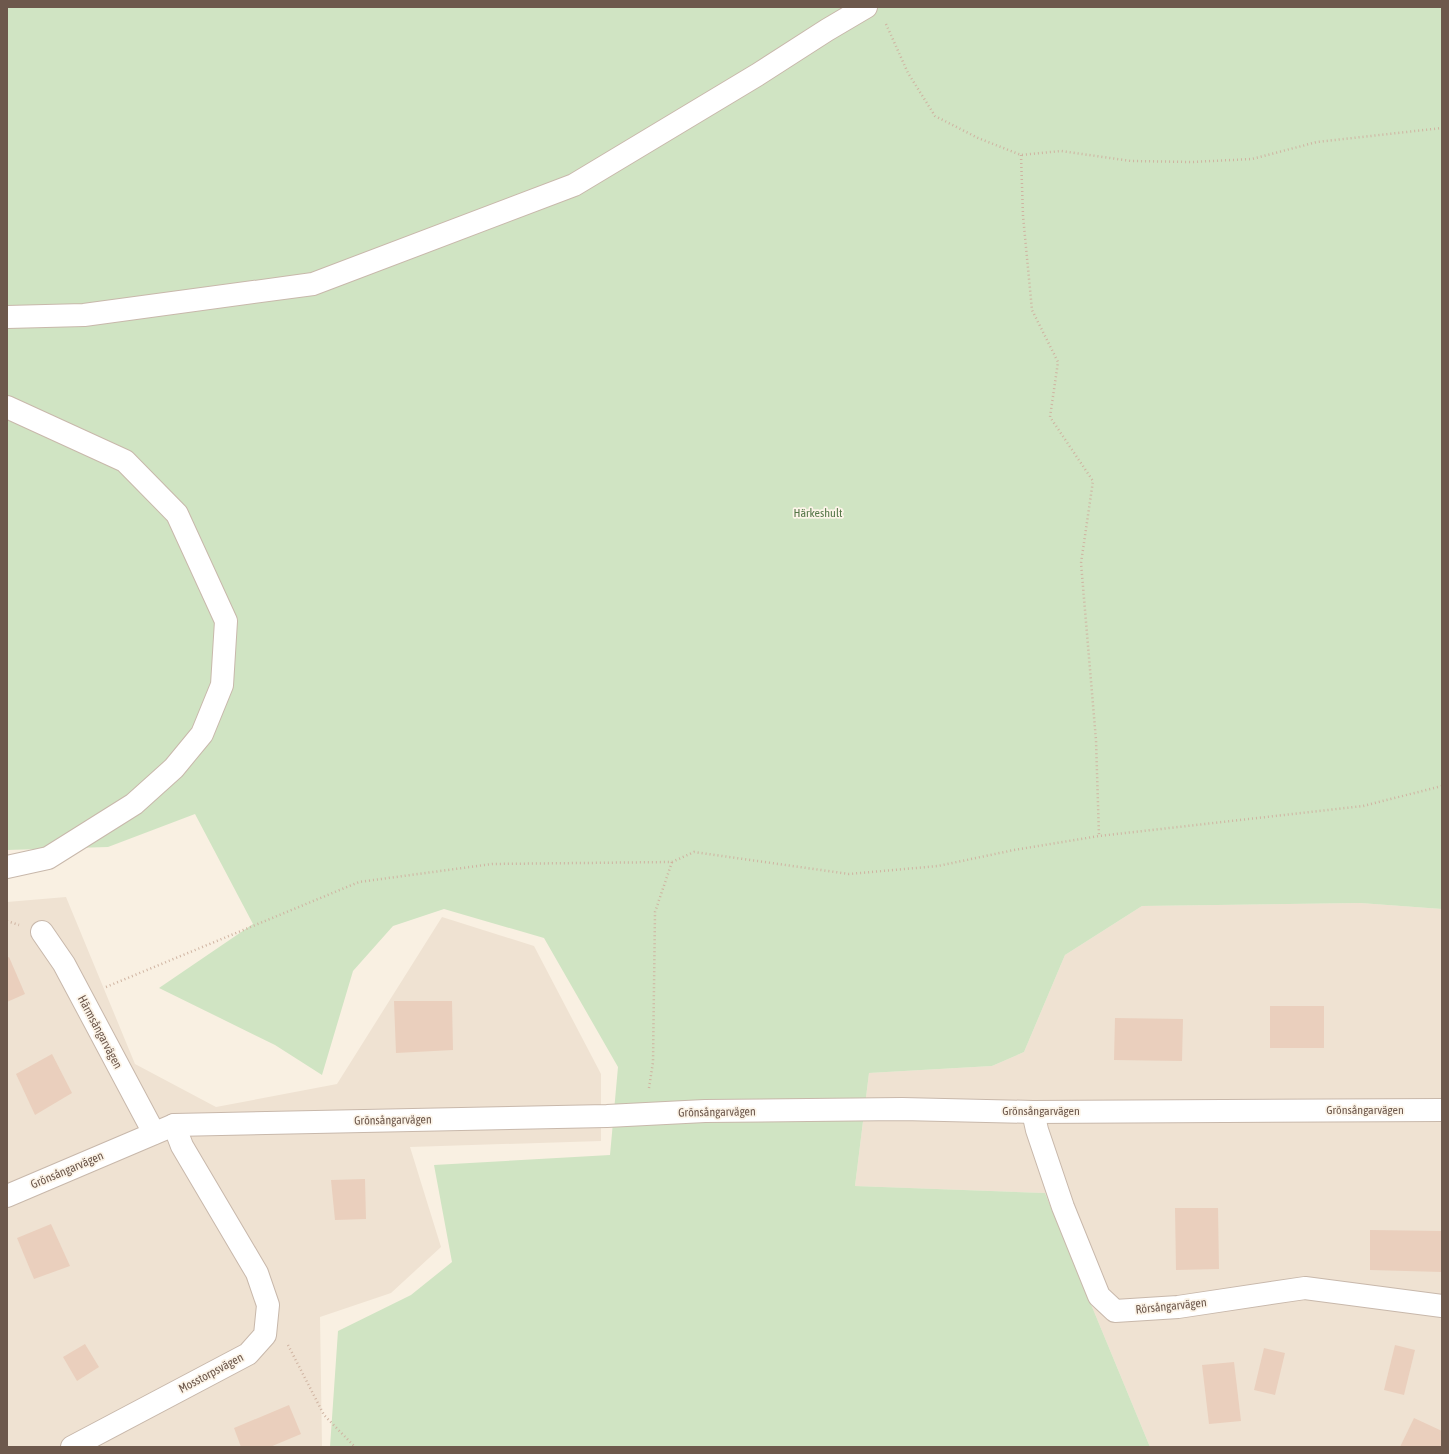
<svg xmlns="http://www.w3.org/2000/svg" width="1449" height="1454" viewBox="0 0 1449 1454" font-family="'Asap Condensed',sans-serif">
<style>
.residential{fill:#efe2d2}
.green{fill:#d0e4c3}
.building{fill:#eacfbd}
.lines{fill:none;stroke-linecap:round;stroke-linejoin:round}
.minor-casing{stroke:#c8b8ab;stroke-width:24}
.path{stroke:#cfb3a1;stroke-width:2.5;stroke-dasharray:1 3;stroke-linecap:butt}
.minor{stroke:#fff;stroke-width:22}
.labels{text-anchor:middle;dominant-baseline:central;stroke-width:3.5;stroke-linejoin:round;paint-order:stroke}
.park-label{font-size:12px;fill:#567749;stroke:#fcf4e8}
.street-label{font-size:12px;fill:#6d584c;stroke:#fcf4e8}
</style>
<rect width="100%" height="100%" fill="#f9f0e2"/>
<!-- residential -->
<g class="residential">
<polygon points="66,897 135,1064 216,1107 337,1084 442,917 534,946 601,1074 601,1141 410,1147 441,1247 391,1293 320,1317 322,1447 7,1447 7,902"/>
<polygon points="1360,903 1442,909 1442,1447 1150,1447 1045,1193 855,1186 869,1073 992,1066 1024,1052 1065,955 1142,906"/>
</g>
<!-- green -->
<polygon class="green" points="7,7 1442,7 1442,909 1360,903 1142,906 1065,955 1024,1052 992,1066 869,1073 855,1186 1045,1193 1150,1447 330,1447 338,1331 411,1295 452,1262 434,1165 610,1155 618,1067 544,938 444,909 393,926 353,971 322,1075 275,1045 159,988 253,924 195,814 108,847 7,850"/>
<!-- building -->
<g class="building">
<polygon points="9,957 25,994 7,1002 7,958"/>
<polygon points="394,1001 452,1001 453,1050 396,1053"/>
<rect x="1270" y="1006" width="54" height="42"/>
<polygon points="1115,1018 1183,1019 1182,1061 1114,1060"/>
<polygon points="52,1054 72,1093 35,1115 16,1074"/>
<polygon points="365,1179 366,1219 335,1220 331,1180"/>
<polygon points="1175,1208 1218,1208 1219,1269 1176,1270"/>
<polygon points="51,1224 70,1266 34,1279 17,1238"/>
<polygon points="1370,1230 1442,1231 1442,1272 1370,1270"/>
<polygon points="85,1344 99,1367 77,1381 63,1357"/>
<polygon points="1395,1345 1415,1350 1404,1395 1384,1390"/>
<polygon points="1264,1348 1285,1353 1275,1395 1254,1390"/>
<polygon points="1234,1362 1241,1421 1209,1424 1202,1365"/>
<polygon points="289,1405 301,1434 270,1447 241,1447 234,1428"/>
<polygon points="1414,1418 1442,1431 1442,1447 1400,1447"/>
</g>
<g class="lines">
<!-- minor casing -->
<g class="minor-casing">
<g id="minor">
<polyline points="7,317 84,315 313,284 574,185 757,75 827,30 866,7"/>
<polyline points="7,407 125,461 177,514 226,621 222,685 202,734 174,768 134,804 48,858 7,867"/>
<polyline points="42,932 64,964 154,1133"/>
<polyline points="1033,1112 1037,1130 1063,1207 1099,1296 1115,1311 1178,1307 1305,1288 1442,1306"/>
<polyline points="7,1196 174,1125 607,1116 705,1111 902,1109 1033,1112 1442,1110"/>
<polyline points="72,1447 248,1354 265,1335 268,1305 257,1273 182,1146 174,1125"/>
</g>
</g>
<!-- path -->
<g class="path">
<polyline points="886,24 908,73 935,116 978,138 1021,155 1061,151 1131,161 1192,162 1252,159 1317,142 1442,128"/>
<polyline points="1021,155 1023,216 1032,310 1058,362 1050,417 1093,481 1081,563 1096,740 1099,836"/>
<polyline points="7,921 19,925"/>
<polyline points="106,987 359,882 492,864 672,862 694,852 849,874 938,866 1014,850 1099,836 1363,806 1442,786"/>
<polyline points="649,1088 653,1062 655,912 672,862"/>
<polyline points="288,1345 324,1415 355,1447"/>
</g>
<!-- minor -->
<use href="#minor" class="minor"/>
</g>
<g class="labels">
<!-- park labels -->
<g class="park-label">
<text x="818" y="513">Härkeshult</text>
</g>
<!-- street labels -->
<g class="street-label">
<text transform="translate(100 1032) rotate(62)">Härmsångarvägen</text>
<text x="1365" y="1110">Grönsångarvägen</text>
<text x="1041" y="1111">Grönsångarvägen</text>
<text transform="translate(717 1112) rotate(-1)">Grönsångarvägen</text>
<text transform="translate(393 1120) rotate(-1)">Grönsångarvägen</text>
<text transform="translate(67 1170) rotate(-23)">Grönsångarvägen</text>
<text transform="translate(1171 1306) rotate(-6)">Rörsångarvägen</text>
<text transform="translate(211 1373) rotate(-28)">Mosstorpsvägen</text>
</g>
</g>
<!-- border -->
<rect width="1449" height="1454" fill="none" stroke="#6d584c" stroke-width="16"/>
</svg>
